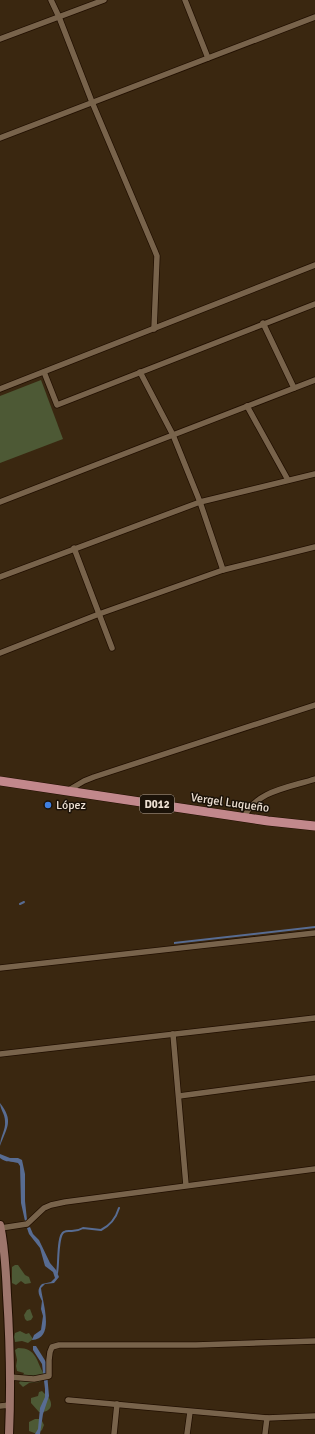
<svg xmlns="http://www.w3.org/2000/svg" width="315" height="1434" viewBox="0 0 315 1434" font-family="Signika,sans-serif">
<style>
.green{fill:#4d5935}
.water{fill:#586c92}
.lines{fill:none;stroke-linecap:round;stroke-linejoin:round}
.stream{stroke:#586c92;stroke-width:2}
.street-casing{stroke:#210f00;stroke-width:7}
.secondary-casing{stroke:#210f00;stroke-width:10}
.primary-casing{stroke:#210f00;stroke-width:10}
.street{stroke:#78634b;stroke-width:5.5}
.secondary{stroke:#9d756b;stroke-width:8}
.primary{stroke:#c2888c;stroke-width:9}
.shop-dot{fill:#3f7fe0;stroke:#1b1208;stroke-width:1.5}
.labels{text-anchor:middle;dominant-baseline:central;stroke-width:3;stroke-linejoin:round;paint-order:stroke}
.shield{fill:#1b1208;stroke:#afa397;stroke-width:1}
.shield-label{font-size:11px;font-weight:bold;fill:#eee1d4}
.street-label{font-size:12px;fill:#eee1d4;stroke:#1b1208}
.poi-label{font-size:12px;fill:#eee1d4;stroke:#1b1208;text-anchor:start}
</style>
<rect width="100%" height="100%" fill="#3a2710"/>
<!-- green -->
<g class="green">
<polygon points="41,380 63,439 0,463 0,396"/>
<polygon points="15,1265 18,1265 25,1275 29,1277 31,1283 25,1284 21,1281 16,1285 12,1283 12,1267"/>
<polygon points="30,1309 33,1317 31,1320 27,1321 25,1319 24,1315 27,1310"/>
<polygon points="20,1331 26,1334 29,1333 33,1339 28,1343 22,1341 15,1342 14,1337 15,1333"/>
<path d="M18,1348C37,1348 36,1361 44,1374L40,1382L29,1383L23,1387L19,1383L24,1373L17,1371L16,1366L17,1360L15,1350Z"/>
<path d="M42,1391C44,1393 47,1396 49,1398C55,1408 47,1413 39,1412L31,1403V1398L38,1396L39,1392Z"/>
<polygon points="35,1419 41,1419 44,1425 42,1430 37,1434 29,1431 29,1422"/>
</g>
<!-- water -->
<g class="water">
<polygon points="315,926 315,928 174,944 174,942"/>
<path d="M0,1103C14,1121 7,1127 0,1146C0,1137 6,1130 5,1121C5,1114 0,1109 0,1103Z"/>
<path d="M0,1154L10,1158H18L22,1160L25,1174V1201L27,1220L25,1221L21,1203L20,1166L18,1163C11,1161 6,1163 0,1158Z"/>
<path d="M30,1227L33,1234L39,1240L50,1263L56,1270L59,1277L54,1283L45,1284L41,1288C42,1301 56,1339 32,1340L34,1335L41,1330L43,1316L41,1309L42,1301C39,1295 36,1290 42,1284L51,1282L55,1278L53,1272L45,1266L40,1248L29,1234L27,1228Z"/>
<polygon points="33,1346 36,1346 46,1362 49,1396 43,1414 40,1434 35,1434 38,1429 40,1408 45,1397 45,1389 42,1364 33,1350"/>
</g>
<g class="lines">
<!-- stream -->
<g class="stream">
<polyline points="20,904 24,902"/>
<path d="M57,1273C59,1264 57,1235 64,1232C69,1229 73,1234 83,1228L101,1230C111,1225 116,1218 119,1208"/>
</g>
<!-- street casing -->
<g class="street-casing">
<g id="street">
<polyline points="51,0 59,17 92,102 155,251 157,256 154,329"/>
<polyline points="185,0 208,58"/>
<polyline points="0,39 104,0"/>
<polyline points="0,138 315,17"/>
<polyline points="263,323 294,388"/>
<polyline points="44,372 57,405 315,304"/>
<polyline points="140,372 173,435 200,502 223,570"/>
<polyline points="0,389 315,265"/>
<polyline points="247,406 288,480"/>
<polyline points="0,502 315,380"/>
<polyline points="74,548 112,648"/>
<polyline points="0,577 200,502 315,474"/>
<polyline points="0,653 99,614 223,570 315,547"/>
<polyline points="67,791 84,781 94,777 315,705"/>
<path d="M244,818C254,791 291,787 315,779"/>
<polyline points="0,968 315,933"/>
<polyline points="173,1034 186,1185"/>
<polyline points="0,1054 315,1018"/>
<polyline points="179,1096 315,1078"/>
<polyline points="1,1228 27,1224 44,1208 51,1205 65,1202 315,1169"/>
<polyline points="10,1377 34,1379 49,1376 49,1360 50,1352 52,1347 59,1345 196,1345 315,1341"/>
<polyline points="68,1400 267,1418 315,1416"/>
<polyline points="0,1406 10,1405"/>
<polyline points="114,1434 117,1404"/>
<polyline points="187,1434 190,1412"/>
<polyline points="265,1434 267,1418"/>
</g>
</g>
<!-- secondary casing -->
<g class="secondary-casing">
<path id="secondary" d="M0,1225C5,1248 6,1272 7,1295C10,1341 11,1388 9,1434"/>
</g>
<!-- primary casing -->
<g class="primary-casing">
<polyline id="primary" points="0,781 268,821 315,826"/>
</g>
<!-- street -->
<use href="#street" class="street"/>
<!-- secondary -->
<use href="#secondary" class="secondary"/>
<!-- primary -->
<use href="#primary" class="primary"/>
</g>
<!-- markers -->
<circle class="shop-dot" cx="48" cy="805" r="4"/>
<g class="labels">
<!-- shield labels -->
<rect class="shield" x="140" y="795" width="34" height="18" rx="3"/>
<g class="shield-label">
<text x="157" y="804">D012</text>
</g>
<!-- street labels -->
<g class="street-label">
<text transform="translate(230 803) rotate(8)">Vergel Luqueño</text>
</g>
<!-- poi labels -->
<g class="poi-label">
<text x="56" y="805">López</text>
</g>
</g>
</svg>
